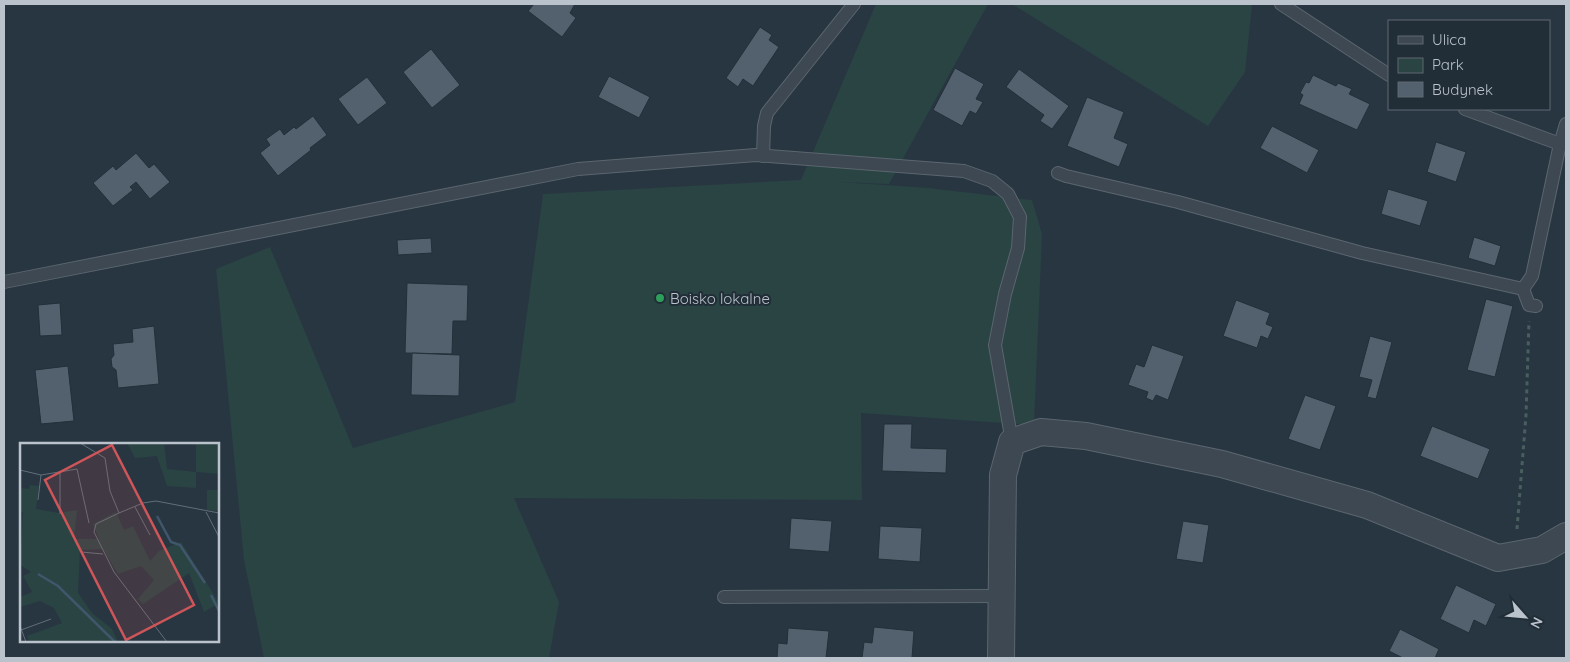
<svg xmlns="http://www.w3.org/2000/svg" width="1570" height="662" viewBox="0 0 1570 662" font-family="Quicksand,sans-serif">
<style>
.green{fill:#2a4343}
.building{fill:#52616d;stroke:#232f39}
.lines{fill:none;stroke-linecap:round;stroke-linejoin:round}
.lane-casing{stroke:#5b666f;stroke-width:14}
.street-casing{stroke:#5b666f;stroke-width:28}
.path{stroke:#495f5f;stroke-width:3;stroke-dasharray:4 4;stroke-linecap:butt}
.lane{stroke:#3d4852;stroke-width:12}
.street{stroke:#3d4852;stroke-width:26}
.leisure-dot{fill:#2e9e5b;stroke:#212d37;stroke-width:2}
.labels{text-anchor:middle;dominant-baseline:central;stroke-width:4;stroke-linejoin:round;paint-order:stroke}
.poi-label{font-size:15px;fill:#bac3cc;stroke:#212d37;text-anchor:start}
.inset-river{fill:none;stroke:#3f566b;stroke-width:2.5}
.inset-road{fill:none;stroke:#626e79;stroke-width:1}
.view{fill:#ce5659;fill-opacity:0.15;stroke:#ce5659;stroke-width:2.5}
.inset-edge{fill:none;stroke:#bac3cc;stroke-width:2.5}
</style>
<rect width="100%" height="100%" fill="#283642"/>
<!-- green -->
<g class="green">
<polygon points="876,4 988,4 889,184 840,182 928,188 1032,200 1042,234 1034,425 861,413 862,500 514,498 559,602 549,658 264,658 244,560 216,269 270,247 353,448 515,402 543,194 801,180"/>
<polygon points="1012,4 1252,4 1245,72 1208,126"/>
</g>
<!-- building -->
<g class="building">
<polygon points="534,4 575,4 570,13 576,18 562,37 528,11"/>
<polygon points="760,27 772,35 769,40 779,47 753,86 743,79 738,87 726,78"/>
<polygon points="431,49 460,85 432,108 403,72"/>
<polygon points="955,68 984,84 976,99 983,102 976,114 970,111 962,126 933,110"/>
<polygon points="1019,69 1069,106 1052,129 1040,121 1044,115 1006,87"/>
<polygon points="1313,75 1336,86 1338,83 1352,89 1349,94 1370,104 1357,130 1299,104 1303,95 1300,93 1306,82 1309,83"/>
<polygon points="609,76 650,97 639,118 598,97"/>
<polygon points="367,77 387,103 358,125 338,99"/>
<polygon points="1087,97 1124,112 1114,138 1128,144 1119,167 1067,146"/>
<polygon points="313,116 327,135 310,148 311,150 278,176 260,153 270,145 266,139 280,129 284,135 294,127 296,129"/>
<polygon points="1272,126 1319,150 1307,173 1260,148"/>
<polygon points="1436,142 1466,152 1456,182 1427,172"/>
<polygon points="136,153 149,168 154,164 170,182 150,199 136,182 130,187 133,190 113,206 93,183 113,166 116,170"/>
<polygon points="1388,189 1428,201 1420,226 1381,214"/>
<polygon points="1474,237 1501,246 1495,266 1468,258"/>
<polygon points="431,238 432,253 398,255 397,240"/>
<polygon points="407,283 468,285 467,321 453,321 452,354 405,353"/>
<polygon points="1486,299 1513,306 1495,377 1467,370"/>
<polygon points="1236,300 1270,313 1266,324 1273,327 1268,339 1261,336 1257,348 1223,336"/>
<polygon points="60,303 62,335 40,336 38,305"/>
<polygon points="154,326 159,384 118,388 116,370 112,367 111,359 114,355 113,344 133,342 132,329"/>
<polygon points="1370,336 1392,342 1376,399 1367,397 1372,380 1359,377"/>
<polygon points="1152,345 1184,356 1168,400 1156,395 1153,401 1146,398 1148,392 1128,385 1136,364 1144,367"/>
<polygon points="412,353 460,355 459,396 411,395"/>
<polygon points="68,366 74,421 41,424 35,370"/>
<polygon points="1305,395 1336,406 1320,450 1288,439"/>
<polygon points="884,424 912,424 911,448 947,449 946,473 882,471"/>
<polygon points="1432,426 1490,449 1478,479 1420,456"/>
<polygon points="791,518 832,521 829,552 789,549"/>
<polygon points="1183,521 1209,525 1203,563 1176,559"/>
<polygon points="880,526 922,528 920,562 878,559"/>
<polygon points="1456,585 1496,604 1486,626 1474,620 1469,633 1440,619"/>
<polygon points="874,627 914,631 912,658 862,658 864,642 872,643"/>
<polygon points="788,628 829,631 826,658 777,658 778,643 787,644"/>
<polygon points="1400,629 1439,649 1435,658 1403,658 1389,651"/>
</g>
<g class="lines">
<!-- lane casing -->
<g class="lane-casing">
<g id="lane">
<polyline points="1281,4 1389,75"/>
<polyline points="1465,109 1560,144"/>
<polyline points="763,156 764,126 767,113 854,4"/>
<polyline points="1058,173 1066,176 1178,202 1362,253 1523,289 1532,276 1560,144 1566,124"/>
<polyline points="4,282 578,169 756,155 964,171 992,181 1008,194 1020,217 1018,248 1005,294 995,345 1012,442"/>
<polyline points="1523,289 1529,305 1536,306"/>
<polyline points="724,597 1002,596"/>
</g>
</g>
<!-- street casing -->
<g class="street-casing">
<polyline id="street" points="1001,658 1003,475 1012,442 1041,432 1086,436 1222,464 1367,505 1498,558 1542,550 1566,536"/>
</g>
<!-- path -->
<polyline class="path" points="1517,529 1526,415 1529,321"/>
<!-- lane -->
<use href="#lane" class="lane"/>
<!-- street -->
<use href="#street" class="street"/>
</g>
<!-- markers -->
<circle class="leisure-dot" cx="660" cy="298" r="5"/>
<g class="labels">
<!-- poi labels -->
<g class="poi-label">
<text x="670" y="298">Boisko lokalne</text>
</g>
</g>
<!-- overview -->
<g transform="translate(20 443)">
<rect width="199" height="199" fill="#283642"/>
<path d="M107,0H144L147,26L176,29V0H199V31L176,29V45L147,43L137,13L115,15ZM10,42L19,43L16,66L39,70L57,67L54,96H79L73,81L96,69L104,87L113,83L130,118L139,108L161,99L199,160L184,169L169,130L123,161L118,156L134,137L121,123L98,131L83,106L60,107L58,150L72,170L92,186L98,199H10L7,193L42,180L34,165L20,158L0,164V154L12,149L3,133L11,129L0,122L3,69L0,68V45L9,46ZM187,47H199V68L187,67Z" fill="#2a4343"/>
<path class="inset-river" d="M137,73L151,99L160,102L185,140M18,131L38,143L95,199M191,152L199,168"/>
<path class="inset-road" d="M60,0L85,15L90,48L99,70L123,60L136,58L199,70M0,27L21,32L57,26L69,80M18,57L21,32M115,64L130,92M186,69L199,94M99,70L76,81L74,89L94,129L147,199M40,71V30M61,109L83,111M0,183L6,199M1,187L31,176"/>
<path class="view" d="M92,2L174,162L106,197L25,37Z"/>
<rect width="199" height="199" class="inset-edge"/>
</g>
<!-- border -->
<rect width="1570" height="662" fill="none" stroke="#bac3cc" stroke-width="10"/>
<!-- legend -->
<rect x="1388" y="20" width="162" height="90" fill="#212d37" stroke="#5e6973"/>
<rect x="1398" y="36" width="25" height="8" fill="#3d4852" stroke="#5e6973"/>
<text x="1432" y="45" font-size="15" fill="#bac3cc">Ulica</text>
<rect x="1398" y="58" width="25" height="15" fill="#2a4343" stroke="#5e6973"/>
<text x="1432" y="70" font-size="15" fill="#bac3cc">Park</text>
<rect x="1398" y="82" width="25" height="15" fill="#52616d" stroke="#5e6973"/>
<text x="1432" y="95" font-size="15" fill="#bac3cc">Budynek</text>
<!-- north arrow -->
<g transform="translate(1525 617) rotate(117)" stroke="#212d37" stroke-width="4" paint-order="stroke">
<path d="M0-4L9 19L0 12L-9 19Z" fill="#bac3cc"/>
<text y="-8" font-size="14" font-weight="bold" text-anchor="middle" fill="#bac3cc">N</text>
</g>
</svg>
